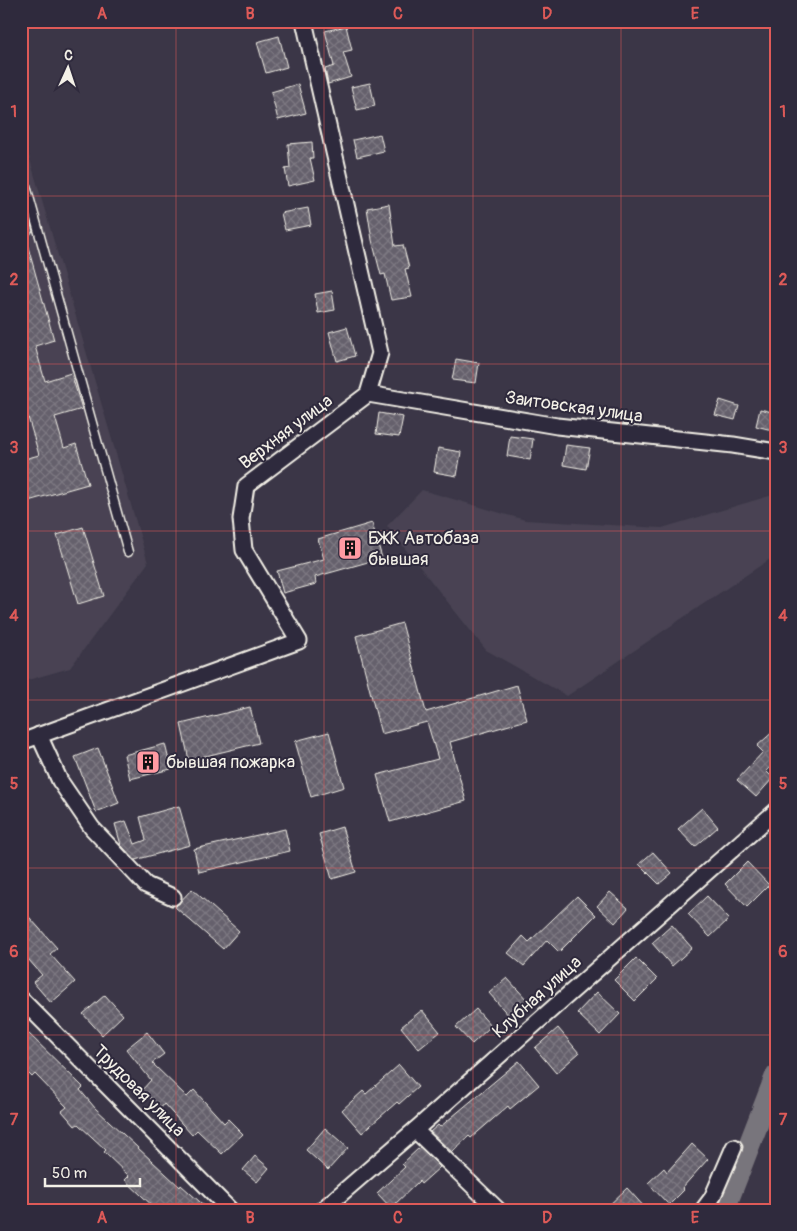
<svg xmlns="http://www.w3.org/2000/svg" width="797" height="1231" viewBox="0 0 797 1231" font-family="Pangolin,sans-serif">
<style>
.built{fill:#484352}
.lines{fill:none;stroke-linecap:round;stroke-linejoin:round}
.river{stroke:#78747b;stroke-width:22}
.building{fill:url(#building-cross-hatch);stroke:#f4f1e8}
.service-casing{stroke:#f4f1e8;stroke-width:11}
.minor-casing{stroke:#f4f1e8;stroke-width:19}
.service{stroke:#2f2a3d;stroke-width:8}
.minor{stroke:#2f2a3d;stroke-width:15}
.grid{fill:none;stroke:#de5a58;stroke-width:1;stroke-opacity:0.55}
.labels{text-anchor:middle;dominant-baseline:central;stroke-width:4;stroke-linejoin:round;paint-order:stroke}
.street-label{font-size:18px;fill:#f4f1e8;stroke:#2f2a3d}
.poi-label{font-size:18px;fill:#f4f1e8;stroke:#2f2a3d;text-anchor:start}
.neatline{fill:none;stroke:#de5a58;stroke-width:2}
.grid-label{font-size:16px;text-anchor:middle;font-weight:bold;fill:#de5a58}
</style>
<defs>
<pattern id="building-cross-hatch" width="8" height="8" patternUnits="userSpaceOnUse" patternTransform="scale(1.25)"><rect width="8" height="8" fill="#65616c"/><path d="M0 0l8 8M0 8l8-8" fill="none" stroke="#7c7881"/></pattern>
</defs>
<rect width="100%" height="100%" fill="#3b3647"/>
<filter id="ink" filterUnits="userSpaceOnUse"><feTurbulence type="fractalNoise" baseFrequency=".02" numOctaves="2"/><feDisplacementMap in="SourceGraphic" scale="10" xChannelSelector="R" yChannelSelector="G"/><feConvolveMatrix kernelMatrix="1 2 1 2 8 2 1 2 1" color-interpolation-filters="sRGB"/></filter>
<g filter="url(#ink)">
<!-- built -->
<g class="built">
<polygon points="21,129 148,563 70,668 21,682"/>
<polygon points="422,490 525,520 662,528 776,494 776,555 567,696 486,650 387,526"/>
</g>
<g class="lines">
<!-- river -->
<polyline class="river" points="724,1210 776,1076"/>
</g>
<!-- building -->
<g class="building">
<polygon points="346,26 352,50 343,52 351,77 328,84 325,69 334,66 325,31"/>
<polygon points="279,36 287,67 266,73 257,42"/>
<polygon points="370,83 375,106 357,110 351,87"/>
<polygon points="298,84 306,113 278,120 271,92"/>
<polygon points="380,134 384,151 357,157 353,140"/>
<polygon points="312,142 313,158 310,158 315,180 288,186 285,169 290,168 288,144"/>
<polygon points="389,204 395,246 403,245 409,268 405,269 412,297 391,300 385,274 381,275 372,240 367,208"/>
<polygon points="308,208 311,225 285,230 281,213"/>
<polygon points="30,222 33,231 26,240 54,340 35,346 45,381 71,373 82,409 55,417 64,448 76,444 88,484 21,503 21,460 39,455 21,393 21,225"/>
<polygon points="332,291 335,310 318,313 315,294"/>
<polygon points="347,327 355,356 337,361 329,332"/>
<polygon points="456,359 479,363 476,383 452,380"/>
<polygon points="720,400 739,406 735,420 715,415"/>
<polygon points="760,409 776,413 776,431 756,426"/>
<polygon points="379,413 403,417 399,437 376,434"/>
<polygon points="510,436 533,439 530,460 507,456"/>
<polygon points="566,445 590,448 586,469 563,465"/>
<polygon points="438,448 461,452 457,476 434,472"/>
<polygon points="372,523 382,558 315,577 316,584 283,593 277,571 324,559 318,539"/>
<polygon points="83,527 104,596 78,604 57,535"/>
<polygon points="402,623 426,712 517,685 527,720 450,742 466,801 390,822 377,775 438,759 427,722 381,734 356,636"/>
<polygon points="250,707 259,743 189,760 181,724"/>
<polygon points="776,729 776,762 766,771 773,778 756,797 737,780 763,752 757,746"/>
<polygon points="329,732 344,787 311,797 295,741"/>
<polygon points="165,744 171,769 130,779 124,755"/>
<polygon points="98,748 119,803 96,812 75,757"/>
<polygon points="179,806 190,845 135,860 121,845 115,824 126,821 135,844 146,840 140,817"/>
<polygon points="702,808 718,827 695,847 678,829"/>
<polygon points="342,827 356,872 332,879 319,834"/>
<polygon points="285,829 290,851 199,872 194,849"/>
<polygon points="653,852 672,873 659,884 639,864"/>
<polygon points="747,862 769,885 747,907 725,884"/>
<polygon points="192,889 239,931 223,949 175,907"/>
<polygon points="610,892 628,908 615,923 597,906"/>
<polygon points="577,896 596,915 559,952 547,940 524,966 508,953 523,936 529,942"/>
<polygon points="707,896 729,919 710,937 688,914"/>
<polygon points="21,908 57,948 50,954 75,982 51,1003 33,982 42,975 21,951"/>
<polygon points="672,925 692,948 672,966 652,943"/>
<polygon points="636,958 657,979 635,1001 614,980"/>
<polygon points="507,978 528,1001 510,1017 489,993"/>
<polygon points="597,992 620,1014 600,1035 577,1013"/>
<polygon points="105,995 123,1015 102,1035 83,1014"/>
<polygon points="476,1009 491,1026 472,1044 456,1027"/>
<polygon points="422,1010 440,1032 419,1049 401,1027"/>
<polygon points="21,1026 83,1087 80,1090 95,1108 180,1187 181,1185 209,1210 157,1210 125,1180 129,1176 104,1152 106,1150 78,1124 75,1126 62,1111 67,1107 35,1074 32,1077 21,1066"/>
<polygon points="558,1028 579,1053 556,1073 535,1048"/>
<polygon points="147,1032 164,1054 152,1063 187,1097 194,1090 224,1123 228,1119 243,1134 222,1154 197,1130 192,1135 164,1104 161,1108 142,1090 151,1080 126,1049"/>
<polygon points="519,1061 539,1085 510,1109 508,1106 471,1138 469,1136 452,1152 430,1132 438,1125 440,1127"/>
<polygon points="399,1065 418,1087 399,1104 397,1102 362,1133 342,1110 363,1091 366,1094"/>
<polygon points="325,1128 348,1148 328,1170 306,1150"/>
<polygon points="692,1144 708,1159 682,1188 684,1190 669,1205 648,1183 664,1168 667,1172"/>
<polygon points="420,1147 440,1167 421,1184 419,1181 391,1208 377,1193 405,1167 402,1164"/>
<polygon points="255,1156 269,1168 257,1182 243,1170"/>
<polygon points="627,1188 647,1210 604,1210"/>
</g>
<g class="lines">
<!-- service casing -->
<g class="service-casing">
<polyline id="service" points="21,168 128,552"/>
</g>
<!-- minor casing -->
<g class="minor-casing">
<g id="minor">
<polyline points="368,394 557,426 733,445 776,452"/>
<polyline points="39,735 60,781 92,828 146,885 173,897"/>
<polyline points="21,742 299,641 244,550 241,519 246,486 368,394 380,353 304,21"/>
<polyline points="21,999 230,1210"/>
<polyline points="415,1130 498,1210"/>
<polyline points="322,1210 415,1130 776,811"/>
<polyline points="703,1210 712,1198 734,1147"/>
</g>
</g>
<!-- service -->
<use href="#service" class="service"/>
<!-- minor -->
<use href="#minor" class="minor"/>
</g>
</g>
<!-- grid -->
<path class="grid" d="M176,21V1210M324,21V1210M473,21V1210M621,21V1210M21,196H776M21,364H776M21,531H776M21,700H776M21,868H776M21,1035H776"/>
<!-- icons -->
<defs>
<g id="building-square" transform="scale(1.25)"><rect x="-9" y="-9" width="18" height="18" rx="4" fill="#ff9aa2" stroke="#2f2a3d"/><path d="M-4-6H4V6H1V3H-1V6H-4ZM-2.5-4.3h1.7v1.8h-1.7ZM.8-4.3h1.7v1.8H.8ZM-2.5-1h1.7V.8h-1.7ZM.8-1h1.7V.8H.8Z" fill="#111"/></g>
</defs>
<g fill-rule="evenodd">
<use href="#building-square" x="350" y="548"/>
<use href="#building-square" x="148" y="762"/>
</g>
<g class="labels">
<!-- street labels -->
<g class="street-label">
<text transform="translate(574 407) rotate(8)">Заитовская улица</text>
<text transform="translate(286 432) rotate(-37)">Верхняя улица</text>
<text transform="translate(537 997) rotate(-42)">Клубная улица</text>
<text transform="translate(139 1091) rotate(45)">Трудовая улица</text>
</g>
<!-- poi labels -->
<g class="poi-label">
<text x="368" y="538">БЖК Автобаза<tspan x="368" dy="21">бывшая</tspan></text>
<text x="166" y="762">бывшая пожарка</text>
</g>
</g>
<!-- margin -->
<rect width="797" height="1231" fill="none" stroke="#2f2a3d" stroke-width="55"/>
<!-- north arrow -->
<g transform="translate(68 68) rotate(3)" stroke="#2f2a3d" stroke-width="4" paint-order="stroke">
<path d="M0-4L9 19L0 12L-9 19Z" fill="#f4f1e8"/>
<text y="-8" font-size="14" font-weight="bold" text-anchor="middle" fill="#f4f1e8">С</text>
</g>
<!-- scale -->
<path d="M45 1178v8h95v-8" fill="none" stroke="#f4f1e8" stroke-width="2.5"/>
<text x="52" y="1178" font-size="15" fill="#f4f1e8" stroke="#2f2a3d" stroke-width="4" paint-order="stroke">50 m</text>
<rect x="28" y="28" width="742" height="1176" class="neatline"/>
<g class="grid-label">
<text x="102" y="19">A</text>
<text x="250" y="19">B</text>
<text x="398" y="19">C</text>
<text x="547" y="19">D</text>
<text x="695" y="19">E</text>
<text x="14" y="117">1</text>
<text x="783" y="117">1</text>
<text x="14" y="285">2</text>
<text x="783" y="285">2</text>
<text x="14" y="453">3</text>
<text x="783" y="453">3</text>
<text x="14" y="621">4</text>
<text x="783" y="621">4</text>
<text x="14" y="789">5</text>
<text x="783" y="789">5</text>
<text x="14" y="957">6</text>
<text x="783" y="957">6</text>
<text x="14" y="1125">7</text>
<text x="783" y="1125">7</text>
<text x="102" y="1223">A</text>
<text x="250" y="1223">B</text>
<text x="398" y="1223">C</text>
<text x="547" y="1223">D</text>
<text x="695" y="1223">E</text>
</g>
</svg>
